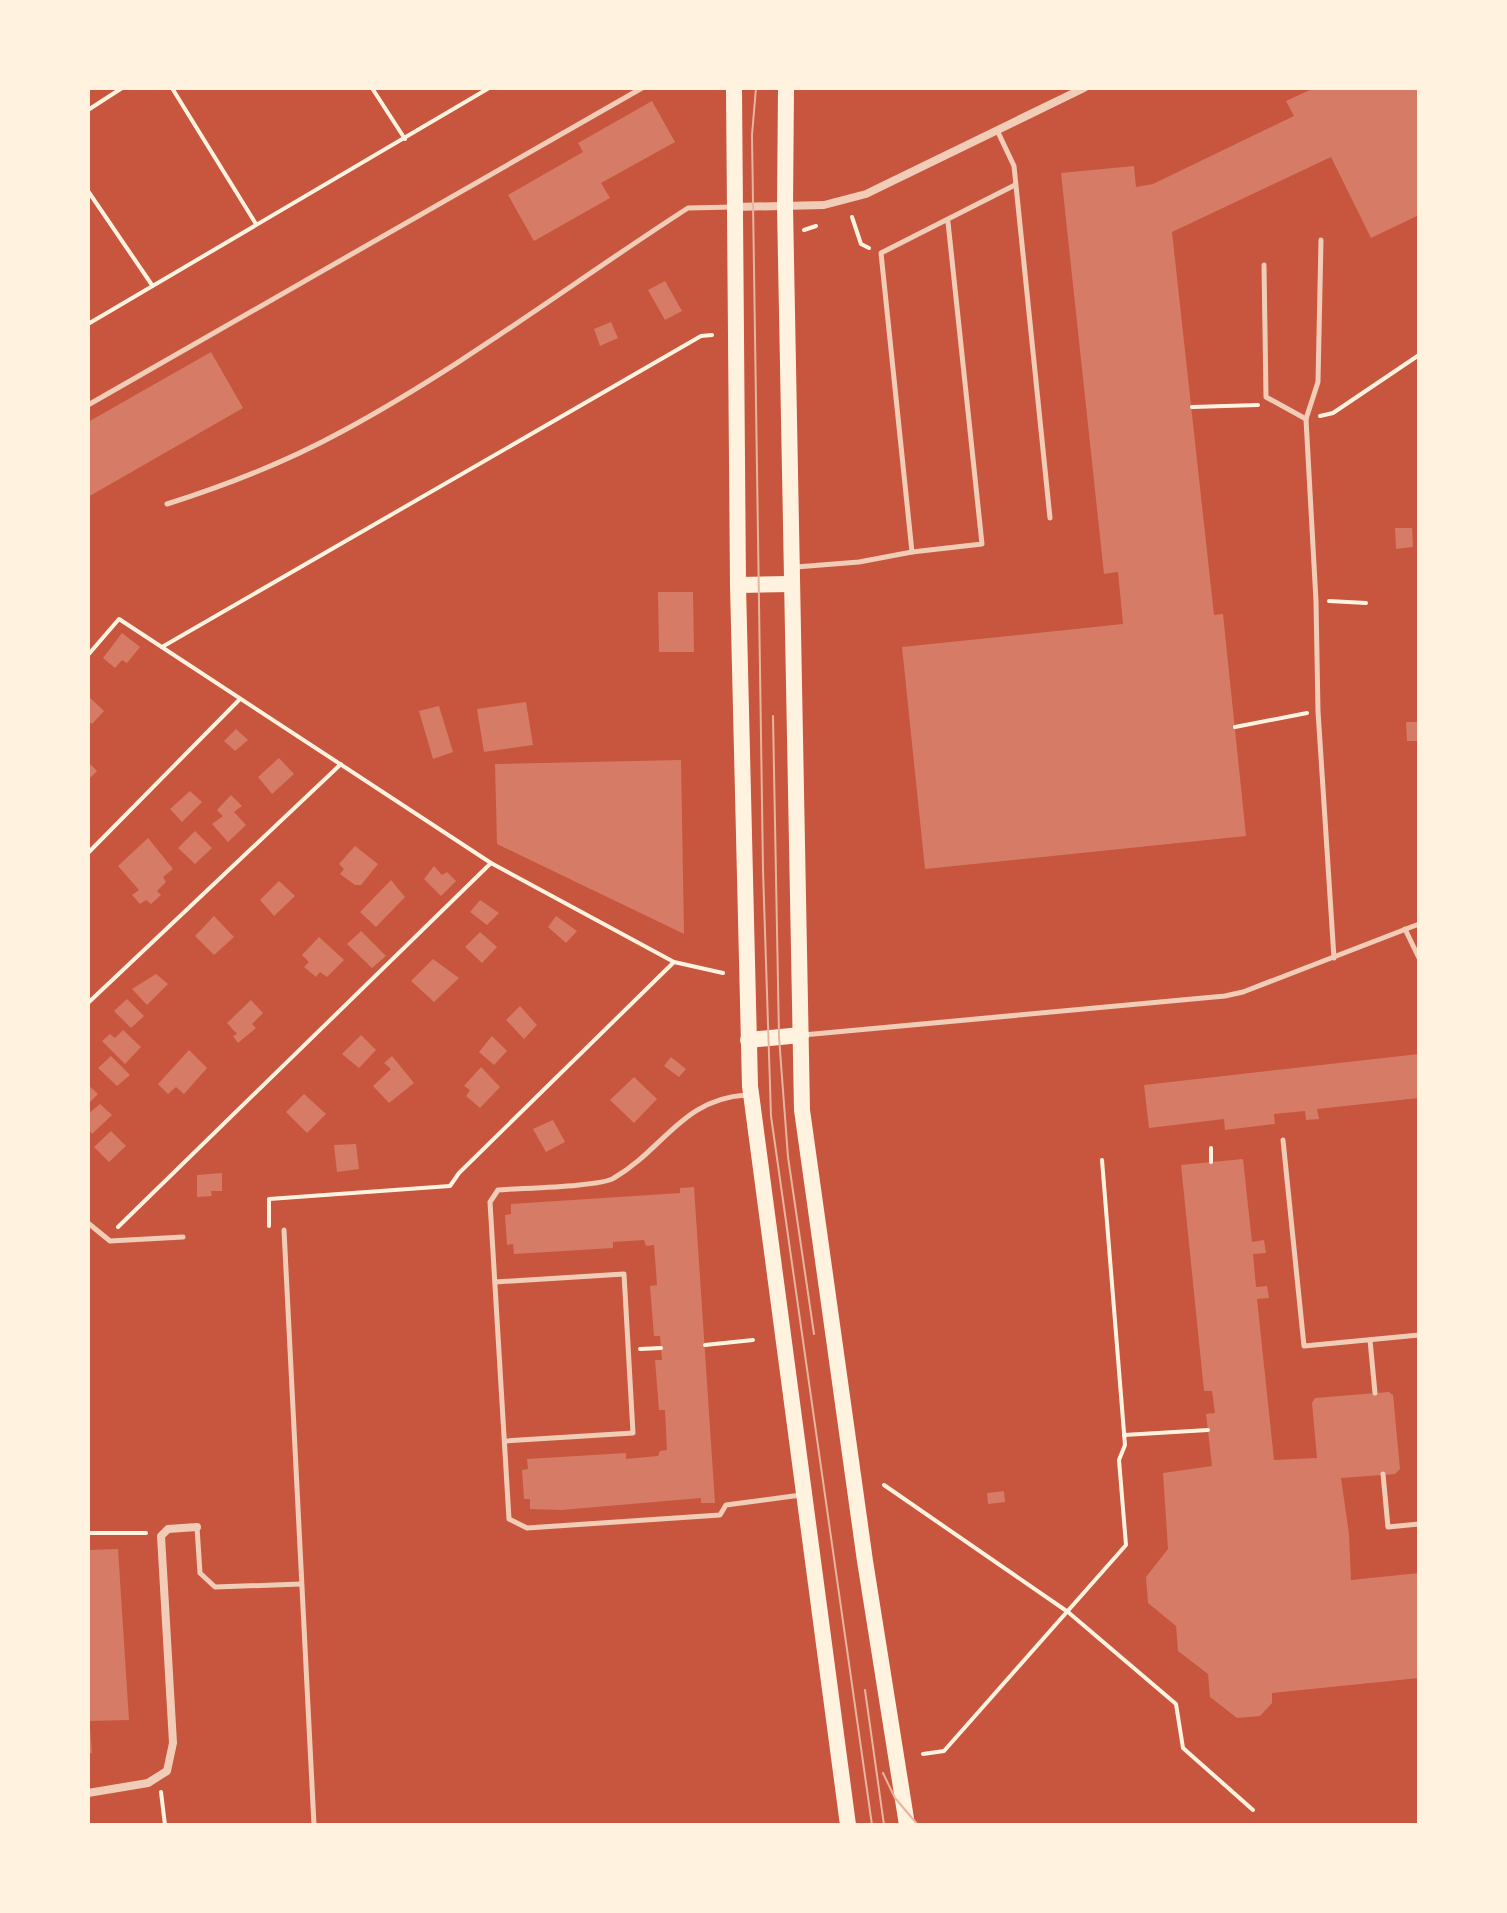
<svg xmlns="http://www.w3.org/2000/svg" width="1507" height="1913" viewBox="0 0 1507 1913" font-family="Cabin,sans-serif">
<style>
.building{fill:#d67c66}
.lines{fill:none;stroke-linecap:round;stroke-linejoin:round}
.path{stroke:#fff3e0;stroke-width:4}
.service{stroke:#f1ccb7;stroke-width:5}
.minor{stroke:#f1ccb7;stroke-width:8}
.secondary{stroke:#fff3e0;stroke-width:16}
.tram{stroke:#e9b49f;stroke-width:2}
</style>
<rect width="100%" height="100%" fill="#c8553d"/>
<!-- building -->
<g class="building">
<polygon points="1314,88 1419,88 1419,215 1371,238 1331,157 1172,232 1214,615 1223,614 1246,836 925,869 902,647 1123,624 1118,572 1104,574 1061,173 1134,166 1136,187 1153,184 1294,116 1286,101"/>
<polygon points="652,101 675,142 601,183 610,198 534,241 508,195 583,152 578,143"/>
<polygon points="665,281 682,311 665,320 648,290"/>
<polygon points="611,322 618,338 600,346 594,329"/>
<polygon points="211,352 243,408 88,497 88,422"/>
<polygon points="1395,528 1412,528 1413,547 1396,549"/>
<polygon points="658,592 693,592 694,652 659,652"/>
<polygon points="122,633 140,647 127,663 122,660 115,668 103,658"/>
<polygon points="88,696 104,711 92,724 88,721"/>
<polygon points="526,702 533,745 484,752 477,709"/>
<polygon points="439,706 453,752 433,759 419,711"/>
<polygon points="1406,722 1419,722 1419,741 1407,741"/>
<polygon points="236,729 248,740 235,751 224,741"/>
<polygon points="279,758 294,774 272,794 258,777"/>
<polygon points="681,760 684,934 497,844 495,764"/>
<polygon points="88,762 97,771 88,780"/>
<polygon points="190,791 202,802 182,822 170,809"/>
<polygon points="231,795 242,806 234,812 246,825 228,842 212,824 223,816 217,810"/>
<polygon points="195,831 212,848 195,864 178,848"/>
<polygon points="148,838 173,869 163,877 166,882 157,891 161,895 151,904 146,900 140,904 132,895 139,890 118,866"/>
<polygon points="355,846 378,864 361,885 355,885 340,874 344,869 339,864"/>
<polygon points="434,866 442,875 447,872 456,881 441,896 424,879"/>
<polygon points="391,880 405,897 376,927 360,912"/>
<polygon points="279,881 295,896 274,916 260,900"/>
<polygon points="480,900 499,913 487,925 470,912"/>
<polygon points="214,916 234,937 214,955 195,936"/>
<polygon points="556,916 577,931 566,943 548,927"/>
<polygon points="361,931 386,956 372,968 347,944"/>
<polygon points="480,932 497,947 482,963 465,947"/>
<polygon points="319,937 344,960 327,977 320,972 316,977 304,967 309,962 302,955"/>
<polygon points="433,959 459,978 434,1002 411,981"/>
<polygon points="156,974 168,984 147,1005 132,989"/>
<polygon points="127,999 144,1016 131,1028 114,1011"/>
<polygon points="251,1000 263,1013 252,1024 256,1028 238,1043 233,1036 237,1034 227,1023"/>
<polygon points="520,1006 537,1025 524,1039 506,1020"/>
<polygon points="123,1030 141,1047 125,1064 102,1041 110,1034 115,1038"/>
<polygon points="361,1035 376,1050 359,1068 342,1054"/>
<polygon points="492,1036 507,1051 494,1065 479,1052"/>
<polygon points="189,1050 207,1068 184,1094 176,1087 168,1094 158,1084"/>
<polygon points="1419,1054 1419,1098 1317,1109 1319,1119 1306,1120 1305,1111 1274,1114 1275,1124 1225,1130 1224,1119 1149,1128 1144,1085"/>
<polygon points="111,1056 130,1075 117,1086 98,1068"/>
<polygon points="392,1056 414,1083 389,1103 373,1086 391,1069 384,1063"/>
<polygon points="671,1057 686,1069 679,1077 664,1066"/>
<polygon points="481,1067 500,1087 480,1108 466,1096 470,1090 464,1086"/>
<polygon points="634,1077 657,1099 634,1123 610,1100"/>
<polygon points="88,1085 98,1094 88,1104"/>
<polygon points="304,1094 326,1114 307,1133 286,1112"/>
<polygon points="100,1104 112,1115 92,1134 88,1129 88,1114"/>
<polygon points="553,1120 565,1142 546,1152 533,1129"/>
<polygon points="111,1131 126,1146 109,1162 94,1147"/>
<polygon points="356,1144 359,1169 337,1172 334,1145"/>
<polygon points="1243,1159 1252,1242 1264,1240 1266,1253 1253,1254 1256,1287 1267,1286 1269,1298 1257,1299 1274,1460 1317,1458 1312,1403 1315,1398 1389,1392 1393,1395 1400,1469 1395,1474 1341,1478 1349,1534 1351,1580 1419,1573 1419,1678 1272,1693 1272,1703 1260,1716 1237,1718 1210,1697 1208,1674 1178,1651 1176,1626 1148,1603 1146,1577 1168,1549 1163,1473 1212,1466 1206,1414 1215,1413 1212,1391 1204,1391 1181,1165"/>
<polygon points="222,1173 222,1191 211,1191 212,1196 197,1197 197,1175"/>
<polygon points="694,1187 715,1503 701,1503 701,1498 561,1510 530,1509 530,1499 524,1499 522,1470 528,1469 527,1459 626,1453 626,1459 658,1456 660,1451 667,1450 665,1410 659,1410 655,1360 662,1360 660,1336 654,1336 650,1286 657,1285 654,1245 646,1246 644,1240 613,1242 613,1248 514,1254 513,1244 507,1245 505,1215 511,1214 511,1204 680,1193 680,1188"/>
<polygon points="1004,1491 1005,1502 988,1504 987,1493"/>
<polygon points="118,1549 129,1720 88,1721 88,1550"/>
<polygon points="88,1728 90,1728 92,1753 88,1754"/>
</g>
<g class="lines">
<!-- path -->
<g class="path">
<polyline points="172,88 256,224"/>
<polyline points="372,88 405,139"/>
<polyline points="88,110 122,88"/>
<polyline points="88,191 152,285"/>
<polyline points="852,217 861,244 869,248"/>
<polyline points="804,230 816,226"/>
<polyline points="88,324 489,88"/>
<polyline points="1192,407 1258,405"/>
<polyline points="1320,416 1333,413 1419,355"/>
<polyline points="1329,601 1366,603"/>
<polyline points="162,647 701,336 712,335"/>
<polyline points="88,655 119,619 491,863 674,962 723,973"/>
<polyline points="1235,727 1307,713"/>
<polyline points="88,853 239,700"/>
<polyline points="88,1003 341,764"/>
<polyline points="1211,1148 1211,1162"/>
<polyline points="269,1226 269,1199 450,1186 459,1173 674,962"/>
<polyline points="118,1227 491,863"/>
<polyline points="705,1345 753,1340"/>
<polyline points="640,1349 661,1348"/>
<polyline points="1124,1435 1208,1430"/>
<polyline points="884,1485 1068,1612 1176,1704 1183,1748 1253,1810"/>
<polyline points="88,1533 146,1533"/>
<polyline points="923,1754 944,1751 1126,1545 1119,1460 1125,1445 1102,1160"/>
<polyline points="161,1792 165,1825"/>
</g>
<!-- service -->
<g class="service">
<polyline points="997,130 1014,166 1050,518"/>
<polyline points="948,222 982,544 912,552 881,253 1015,185"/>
<polyline points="1321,240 1318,382 1306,419 1316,601 1318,711 1334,958"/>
<polyline points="1264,265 1266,397 1306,419"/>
<polyline points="88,405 642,88"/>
<path d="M167,504C227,485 286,462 341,432C462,367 573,282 688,208L734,207"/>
<polyline points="796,567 859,562 912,552"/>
<polyline points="1405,929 1419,958"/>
<polyline points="803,1035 1225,996 1243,992 1419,924"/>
<path d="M746,1095C682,1099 664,1149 614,1178C600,1187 520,1188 498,1190L490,1202L509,1519L527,1528L720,1515L726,1505L801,1495"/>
<polyline points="1283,1140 1304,1346 1419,1335"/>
<polyline points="88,1223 110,1241 183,1237"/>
<polyline points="284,1230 314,1825"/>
<polyline points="495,1282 624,1274 633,1433 505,1441"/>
<polyline points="1370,1340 1375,1393"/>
<polyline points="1383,1474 1388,1527 1419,1524"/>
<polyline points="197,1527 200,1573 215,1587 301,1584"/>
</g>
<!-- minor -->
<g class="minor">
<polyline points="734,207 824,205 866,194 1084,88"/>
<polyline points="88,1793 148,1783 167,1771 173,1743 161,1536 168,1529 197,1527"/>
</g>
<!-- secondary -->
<g class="secondary">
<polyline points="734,88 738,585 750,1086 848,1825"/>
<polyline points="786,88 785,206 802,1110 865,1561 907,1825"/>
<polyline points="738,585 791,584"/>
<polyline points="748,1040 801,1035"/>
</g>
<!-- tram -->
<g class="tram">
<polyline points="756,88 752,135 763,870 771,1116 872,1825"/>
<polyline points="773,716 779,1037 788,1157 814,1334"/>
<polyline points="865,1690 884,1825"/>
<polyline points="883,1773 895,1798 918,1825"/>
</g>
</g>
<!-- border -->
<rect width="1507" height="1913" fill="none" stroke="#fff3e0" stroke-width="180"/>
</svg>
